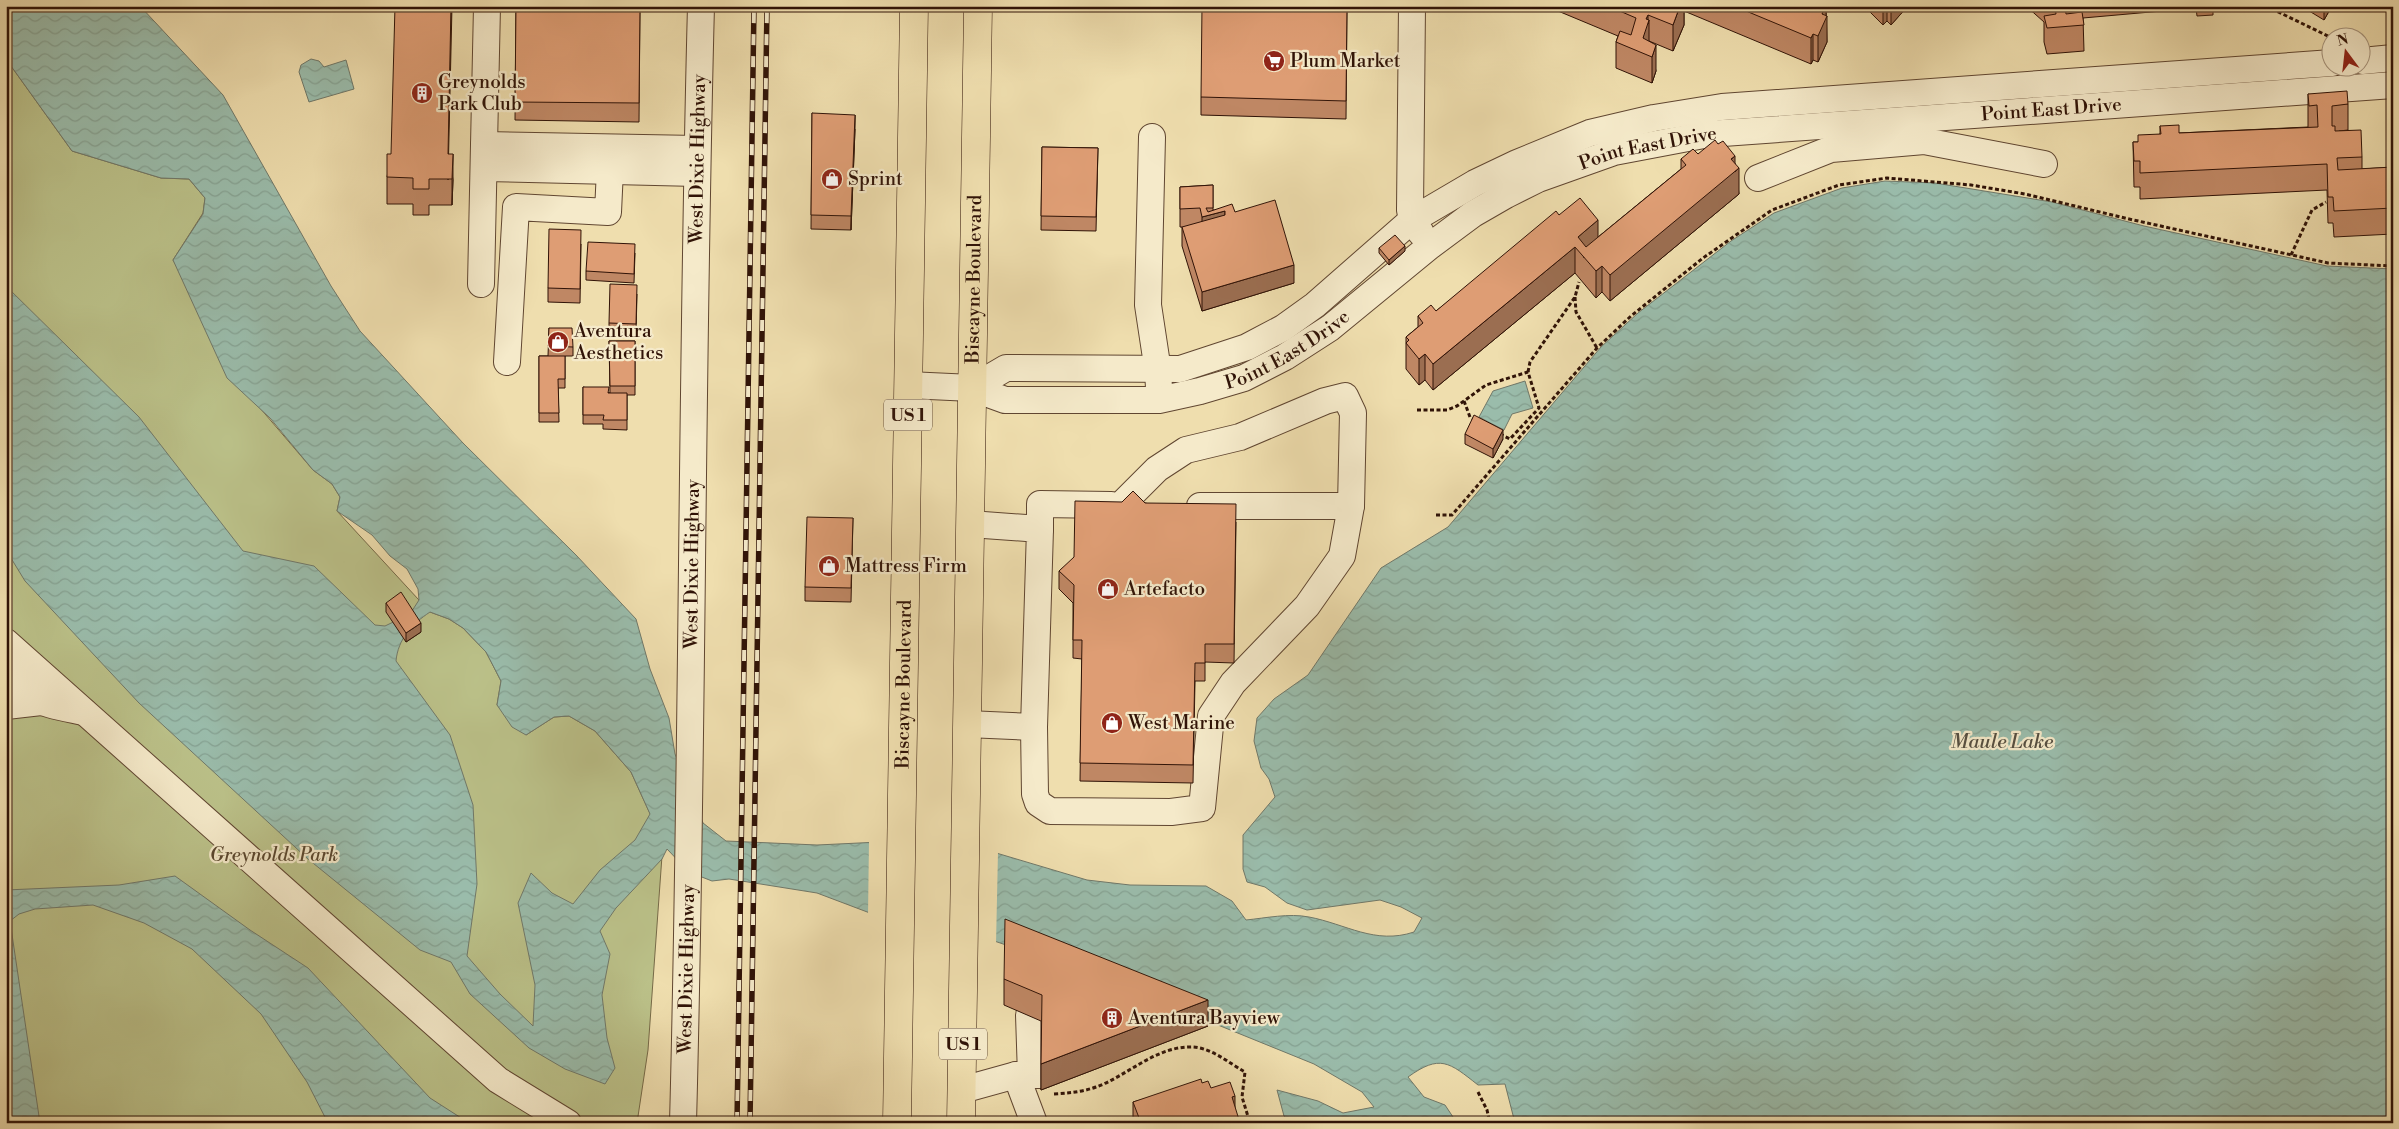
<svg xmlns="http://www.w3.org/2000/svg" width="2399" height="1129" viewBox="0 0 2399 1129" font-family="'Libre Bodoni',serif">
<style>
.park{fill:#bbc189;stroke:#766a48}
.water{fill:url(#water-waves);stroke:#707869;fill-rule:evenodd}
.pier{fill:#efdeae}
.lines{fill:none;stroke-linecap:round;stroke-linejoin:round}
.minor-casing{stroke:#604631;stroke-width:28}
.major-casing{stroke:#301307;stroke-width:29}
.path{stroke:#301307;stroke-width:3;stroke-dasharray:4 2.5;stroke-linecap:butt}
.minor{stroke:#f5eaca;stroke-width:26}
.major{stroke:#efdeae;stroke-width:28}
.rail-casing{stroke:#301307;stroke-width:5.5}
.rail{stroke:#f5eaca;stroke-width:4;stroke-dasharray:11;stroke-linecap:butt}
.wall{fill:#bf8764;stroke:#301307}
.shaded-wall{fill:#9b6e51;stroke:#301307}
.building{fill:#de9d74;stroke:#301307}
.labels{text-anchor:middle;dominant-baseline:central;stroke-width:4.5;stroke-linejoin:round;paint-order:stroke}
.shield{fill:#f5eaca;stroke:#6b5442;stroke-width:1}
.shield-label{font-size:18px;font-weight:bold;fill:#301307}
.poi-label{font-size:19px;fill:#301307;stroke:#f5eaca;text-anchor:start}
.street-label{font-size:19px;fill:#301307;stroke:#f5eaca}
.park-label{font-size:19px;font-style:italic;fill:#5a472e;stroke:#f5eaca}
.water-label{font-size:20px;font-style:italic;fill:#554e40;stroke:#f5eaca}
</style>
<defs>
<pattern id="water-waves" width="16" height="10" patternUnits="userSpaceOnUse" patternTransform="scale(1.25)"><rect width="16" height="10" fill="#9abcab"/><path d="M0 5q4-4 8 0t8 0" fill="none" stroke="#85a192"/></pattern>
</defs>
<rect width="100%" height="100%" fill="#efdeae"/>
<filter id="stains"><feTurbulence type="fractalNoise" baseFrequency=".004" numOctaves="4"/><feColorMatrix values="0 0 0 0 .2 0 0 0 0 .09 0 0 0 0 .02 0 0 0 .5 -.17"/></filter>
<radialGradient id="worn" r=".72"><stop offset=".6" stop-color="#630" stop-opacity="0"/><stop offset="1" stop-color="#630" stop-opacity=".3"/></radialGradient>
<!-- park -->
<polygon class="park" points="6,59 72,151 161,178 189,179 205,198 203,213 173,260 254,401 313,470 332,484 340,497 337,511 430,612 449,619 463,628 486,652 501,681 497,705 526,735 554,717 569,716 595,731 631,772 663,842 648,1050 637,1123 6,1123"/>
<!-- water -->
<g class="water">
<path d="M6,6H140L223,95L331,286L360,331L463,443L576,555L636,619L650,669L669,718L675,754L703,823L726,841L817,845L901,841L966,844L1087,880L1130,885L1206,886L1232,901L1246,920C1266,918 1289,913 1309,917C1346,924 1375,945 1414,932L1422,918L1401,907L1380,900L1307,910L1287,903L1265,887L1247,882L1243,869V835L1275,797L1269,779L1261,768L1254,741L1257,718L1274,699L1308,675L1381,568L1448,527L1601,347L1638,313L1731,241L1774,213L1842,188L1885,181L1935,183L2052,202L2144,226L2327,266L2393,269V1123H1515L1505,1084L1478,1085C1449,1062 1440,1054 1408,1077L1424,1097L1445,1105L1457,1123H1290L1284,1116L1277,1090L1318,1101L1343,1113L1374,1107L1362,1092L1314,1064L1218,1025L1009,946L965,931L899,924L817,893L729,879L712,881L689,872L667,849L662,859L616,908L600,931L610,954L602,995L607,1038L615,1068L605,1084L565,1069L529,1048L470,994L451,962L420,950L308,859L139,703L25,581L6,550V286L139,417L243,551L314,566L375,625L385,626L410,614L419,600L418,589L407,569L390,556L372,535L337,511L340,497L332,484L313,470L270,418L227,378L173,260L203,214L205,198L189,179L161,178L72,151L6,59ZM430,612L449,619L463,628L486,652L501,681L497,705L512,727L526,735L554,717L569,716L595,731L631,772L650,814L635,840L600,870L573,904L552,893L531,873L518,903L535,985L533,1026L500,994L467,956L477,884L473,805L450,735L396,661C398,639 412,624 430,612Z"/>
<polygon points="311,59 319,61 324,67 346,60 354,89 309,102 299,72 301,65"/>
<polygon points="1525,381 1533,408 1512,414 1504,430 1479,417 1493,391"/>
<polygon points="175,876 250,930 308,968 430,1098 469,1123 328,1123 307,1082 261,1014 192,949 144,923 93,905 35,909 19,914 10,921 40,1123 6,1123 6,890 119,885"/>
</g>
<!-- pier -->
<polygon class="pier" points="901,839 966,842 998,852 996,944 965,934 898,927 868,915 869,840"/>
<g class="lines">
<!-- minor casing -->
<g class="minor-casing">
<g id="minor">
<polyline points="1412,6 1410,210 1412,220 1421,233"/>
<polyline points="2362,61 2393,58"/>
<polyline points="1152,137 1148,305 1158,371 1159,388"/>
<polyline points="484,145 697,149"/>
<polyline points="484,168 697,173"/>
<polyline points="1758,178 1831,149 1924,141 2044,164"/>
<polyline points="481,284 487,6"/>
<polyline points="507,362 516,207 608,212 611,148"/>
<path id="s1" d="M908,385L972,388L1005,400H1159L1200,391L1244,378L1285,357L1330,328L1430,246L1473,214L1506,195L1538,179L1614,152L1709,134L2393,85"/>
<polyline points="972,388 1006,368 1180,369 1247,347 1283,328 1315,305 1412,220 1475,183 1517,163 1590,133 1654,118 1722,107 2332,63"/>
<polyline points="1121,505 1157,469 1186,450 1240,437 1325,401 1345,396 1353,413 1351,506"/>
<polyline points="1040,529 1040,504 1111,505"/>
<polyline points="6,642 498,1080 568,1123"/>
<path d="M6,657C15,702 46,704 84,712"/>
<polyline points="6,706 41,702"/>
<polyline points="967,724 1034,727 1040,529 970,524"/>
<polyline points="1034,727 1035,794 1038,803 1050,811 1171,812 1202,808 1211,716 1233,683 1307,606 1342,556 1351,506 1200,506"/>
<polyline points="1029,1015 1031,1075"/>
<polyline points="1016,1075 1034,1123"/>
<polyline points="962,1090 1016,1075 1041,1075"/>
<path id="s2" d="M683,1123C693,751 691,378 701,6"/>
</g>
</g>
<!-- major casing -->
<g class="major-casing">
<g id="major">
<path id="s3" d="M897,1123L914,6"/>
<path id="s4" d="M961,1123L978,6"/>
</g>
</g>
<!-- path -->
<g class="path">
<polyline points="1461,6 1464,9"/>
<polyline points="2266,6 2332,38"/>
<polyline points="2291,255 2312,210 2326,202"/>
<polyline points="1575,297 1576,312 1597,348"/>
<polyline points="1528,372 1530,362 1575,297 1579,282"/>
<polyline points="1464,401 1470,417 1475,420"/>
<polyline points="1417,410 1447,410 1457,406 1486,385 1528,372 1539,408 1510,439 1500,434"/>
<polyline points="1436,515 1452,515 1597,348 1631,316 1703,258 1772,210 1839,185 1887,178 1971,185 2025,194 2129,219 2328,263 2393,266"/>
<polyline points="1478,1092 1487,1110 1490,1123"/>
<path d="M1054,1094C1069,1093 1082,1092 1096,1087C1127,1076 1155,1047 1190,1047C1209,1046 1229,1063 1245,1072L1242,1097L1250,1123"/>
</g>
<!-- minor -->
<use href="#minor" class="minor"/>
<!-- major -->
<use href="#major" class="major"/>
<!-- rail casing -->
<g class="rail-casing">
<g id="rail">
<polyline points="737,1123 754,6"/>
<polyline points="750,1123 767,6"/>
</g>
</g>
<!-- rail -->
<use href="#rail" class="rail"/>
</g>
<!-- wall -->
<g class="wall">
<polygon points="516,6 640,6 639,122 515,120"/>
<polygon points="1347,6 1346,119 1201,115 1201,97"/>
<polygon points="1546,6 1826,6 1827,42 1818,62 1813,60 1811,64 1684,11 1684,25 1673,51 1649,41 1656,71 1652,83 1616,68 1616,42 1618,36"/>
<polygon points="1869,6 1917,6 1912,12 1907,7 1891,25 1887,21 1883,25 1869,11"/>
<polygon points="2026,6 2221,6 2213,7 2213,15 2197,16 2196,8 2083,18 2084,51 2047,54 2044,42 2044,22"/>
<polygon points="2301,6 2332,6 2324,20"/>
<polygon points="2308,94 2348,104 2348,130 2339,131 2362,157 2362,169 2393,167 2393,234 2334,237 2333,223 2328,223 2327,190 2140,199 2140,187 2134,187 2133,142 2138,142 2160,134 2160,126 2179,133 2308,127"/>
<polygon points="812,113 855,129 851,230 811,229"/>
<polygon points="1042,147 1098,148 1096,231 1041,230"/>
<polygon points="391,154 449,154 453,180 452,205 429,205 429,215 413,215 413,204 387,204 387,177"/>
<polygon points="1698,154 1735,163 1739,194 1610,301 1602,292 1596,298 1575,273 1433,390 1425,380 1419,385 1406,369 1406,337 1418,327 1418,316 1436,311 1559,215 1598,237 1681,169 1681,159"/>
<polygon points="1213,185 1213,210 1235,212 1294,283 1202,311 1182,246 1182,227 1180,227 1180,187"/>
<polygon points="581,244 580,303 548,302 548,288"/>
<polygon points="1379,248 1405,251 1389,265 1379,253"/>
<polygon points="635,253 634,283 586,280 586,271"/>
<polygon points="637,294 636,333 609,332 609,323"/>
<polygon points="549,328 573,347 573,356 565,356 565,388 558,388 559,422 539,422 539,356 548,356"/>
<polygon points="609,341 635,341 635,395 627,395 627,430 603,429 603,424 583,424 583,387 610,393"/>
<polygon points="1465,434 1503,439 1493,458 1465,444"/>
<polygon points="1145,503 1236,522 1234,663 1205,662 1205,681 1195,681 1193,783 1080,781 1082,659 1073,658 1073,603 1059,589 1059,571"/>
<polygon points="853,518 851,602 805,601 805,587"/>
<polygon points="386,603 421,632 406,642 386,612"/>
<polygon points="1004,979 1208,1026 1041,1090 1041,1021 1004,1005"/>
<polygon points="1202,1083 1211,1088 1240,1123 1134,1123 1133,1120 1133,1102"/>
</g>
<!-- shaded-wall -->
<g class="shaded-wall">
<polygon points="451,6 452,6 448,180 448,154"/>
<polygon points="1680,6 1684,6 1684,25 1673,51 1673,25"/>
<polygon points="1825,6 1826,6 1826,18 1827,16 1827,42 1818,62 1818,36 1822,14"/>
<polygon points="1883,6 1887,6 1887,21 1883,25"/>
<polygon points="1891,6 1907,6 1907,7 1891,25"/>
<polygon points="1912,6 1917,6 1912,12"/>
<polygon points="2324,6 2332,6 2324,20"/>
<polygon points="1648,15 1648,24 1649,20 1649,46 1643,38 1646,19"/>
<polygon points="1813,34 1813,60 1811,64 1811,38"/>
<polygon points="1656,45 1656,71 1652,83 1652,57"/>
<polygon points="855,115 855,129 851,230 851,216"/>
<polygon points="453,154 453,180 452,205 452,179"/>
<polygon points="1735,156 1735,172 1739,168 1739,194 1610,301 1610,275"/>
<polygon points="1225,211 1225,229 1202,236 1202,217"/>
<polygon points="1598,220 1598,246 1584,258 1578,237"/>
<polygon points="1405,246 1405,251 1389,265 1389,260"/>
<polygon points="1575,247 1575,273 1433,390 1433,364"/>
<polygon points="1294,265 1294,283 1202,311 1202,292"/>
<polygon points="1602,266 1602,292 1596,298 1596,271"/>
<polygon points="1425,354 1425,380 1419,385 1419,359"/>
<polygon points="1503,430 1503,439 1493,458 1493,449"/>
<polygon points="421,623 421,632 406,642 406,633"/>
<polygon points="1208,1000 1208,1026 1041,1090 1041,1064"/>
<polygon points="1235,1096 1235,1114 1232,1097"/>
</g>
<!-- building -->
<g class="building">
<polygon points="395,6 451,6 448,154 453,154 452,179 429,179 429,189 413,189 413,178 387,177 387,154 391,154"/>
<polygon points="516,6 640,6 639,103 515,102"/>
<polygon points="1202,6 1347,6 1346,101 1201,97"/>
<polygon points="1608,6 1680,6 1673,25 1648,15 1646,19 1649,20 1643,38 1656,45 1652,57 1616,42 1620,31 1631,35 1636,18"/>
<polygon points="1734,6 1825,6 1822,14 1827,16 1818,36 1813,34 1811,38"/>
<polygon points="2055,6 2065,6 2066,14 2082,12 2084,25 2047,28 2044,16 2056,14"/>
<polygon points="2347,91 2348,104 2332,106 2332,126 2335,126 2335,131 2361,130 2362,157 2337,158 2338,170 2393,167 2393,208 2334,211 2333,197 2328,197 2327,164 2140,173 2140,161 2134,161 2133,142 2138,142 2138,135 2161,134 2160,126 2179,125 2179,133 2318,127 2317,105 2309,106 2308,94"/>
<polygon points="812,113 855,115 851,216 811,215"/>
<polygon points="1715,140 1718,144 1723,141 1735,156 1731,159 1739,168 1610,275 1602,266 1596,271 1575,247 1433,364 1425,354 1419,359 1406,343 1409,340 1406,337 1423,323 1418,316 1431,305 1436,311 1556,211 1559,215 1580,198 1598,220 1578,237 1586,247 1686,165 1681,159 1693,149 1698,154"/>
<polygon points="1042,147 1098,148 1096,217 1041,216"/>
<polygon points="1213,185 1213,208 1206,208 1208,212 1232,204 1235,212 1275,200 1294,265 1202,292 1182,227 1225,215 1225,211 1202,217 1200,208 1180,209 1180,187"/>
<polygon points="549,229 581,230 580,289 548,288"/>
<polygon points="1395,235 1405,246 1389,260 1379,248"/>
<polygon points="588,242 635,244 634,274 586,271"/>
<polygon points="610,284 637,285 636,324 609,323"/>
<polygon points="549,328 572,328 573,347 548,346"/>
<polygon points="609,341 635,341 635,386 610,386"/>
<polygon points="539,356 565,356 565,379 558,379 559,413 539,413"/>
<polygon points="583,387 609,387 608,393 627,393 627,420 603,420 604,415 583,415"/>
<polygon points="1474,415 1503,430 1493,449 1465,434"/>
<polygon points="1133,491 1145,503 1236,504 1234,644 1205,644 1205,663 1195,663 1193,765 1080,763 1082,640 1073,640 1074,585 1059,571 1074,557 1075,501 1122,502"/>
<polygon points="807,517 853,518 851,588 805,587"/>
<polygon points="401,592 421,623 406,633 386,603"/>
<polygon points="1005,919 1208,1000 1041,1064 1042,995 1004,979"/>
<polygon points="1201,1079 1202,1083 1208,1081 1211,1088 1230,1082 1235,1096 1232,1097 1240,1123 1141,1123 1133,1102"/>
</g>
<!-- icons -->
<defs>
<g id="supermarket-disc" transform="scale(1.125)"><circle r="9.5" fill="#8f2418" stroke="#f5eaca"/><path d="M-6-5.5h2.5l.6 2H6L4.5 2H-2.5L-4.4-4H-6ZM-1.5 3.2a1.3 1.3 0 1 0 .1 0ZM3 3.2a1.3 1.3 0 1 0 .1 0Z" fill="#fff"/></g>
<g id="building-disc" transform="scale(1.125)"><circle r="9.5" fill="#8f2418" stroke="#f5eaca"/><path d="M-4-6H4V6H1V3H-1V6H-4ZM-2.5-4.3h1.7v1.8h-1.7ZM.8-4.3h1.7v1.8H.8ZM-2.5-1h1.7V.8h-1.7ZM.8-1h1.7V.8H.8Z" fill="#fff"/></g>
<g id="shop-disc" transform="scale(1.125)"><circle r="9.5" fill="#8f2418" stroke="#f5eaca"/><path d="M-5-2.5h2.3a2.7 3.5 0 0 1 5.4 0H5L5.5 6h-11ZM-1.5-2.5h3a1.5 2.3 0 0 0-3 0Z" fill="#fff"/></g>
</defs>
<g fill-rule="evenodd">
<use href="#supermarket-disc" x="1274" y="61"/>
<use href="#building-disc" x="422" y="93"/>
<use href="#shop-disc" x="832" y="179"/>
<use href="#shop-disc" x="558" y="342"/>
<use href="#shop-disc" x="829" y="566"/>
<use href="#shop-disc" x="1108" y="589"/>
<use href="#shop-disc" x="1112" y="723"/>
<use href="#building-disc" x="1112" y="1018"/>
</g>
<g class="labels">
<!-- shield labels -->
<g class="shield">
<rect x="884" y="399.5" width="48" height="31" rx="4"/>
<rect x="939" y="1028.5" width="48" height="31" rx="4"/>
</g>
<g class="shield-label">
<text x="908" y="415">US 1</text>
<text x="963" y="1044">US 1</text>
</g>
<!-- poi labels -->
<g class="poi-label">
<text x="1290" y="61">Plum Market</text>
<text x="438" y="82">Greynolds<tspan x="438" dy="22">Park Club</tspan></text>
<text x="848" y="179">Sprint</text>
<text x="574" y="331">Aventura<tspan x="574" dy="22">Aesthetics</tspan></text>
<text x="845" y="566">Mattress Firm</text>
<text x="1124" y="589">Artefacto</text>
<text x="1128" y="723">West Marine</text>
<text x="1128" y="1018">Aventura Bayview</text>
</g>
<!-- street labels -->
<g class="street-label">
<text stroke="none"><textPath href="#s1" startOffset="1218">Point East Drive</textPath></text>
<text stroke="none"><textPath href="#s1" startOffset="812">Point East Drive</textPath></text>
<text stroke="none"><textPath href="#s2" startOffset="964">West Dixie Highway</textPath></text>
<text stroke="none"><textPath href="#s4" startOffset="844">Biscayne Boulevard</textPath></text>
<text stroke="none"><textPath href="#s1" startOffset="392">Point East Drive</textPath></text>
<text stroke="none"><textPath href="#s2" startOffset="559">West Dixie Highway</textPath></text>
<text stroke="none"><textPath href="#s3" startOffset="439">Biscayne Boulevard</textPath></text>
<text stroke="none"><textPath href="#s2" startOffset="154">West Dixie Highway</textPath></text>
</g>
<!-- park labels -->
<g class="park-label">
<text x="274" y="855">Greynolds Park</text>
</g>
<!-- water labels -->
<g class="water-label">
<text x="2002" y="742">Maule Lake</text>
</g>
</g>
<!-- margin -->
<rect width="2399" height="1129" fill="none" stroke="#efdeae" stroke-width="25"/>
<rect x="8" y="8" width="2384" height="1114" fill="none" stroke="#301307" stroke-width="2.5"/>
<rect x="12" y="12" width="2374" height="1104" fill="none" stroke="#301307"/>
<!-- north arrow -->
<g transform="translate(2346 52) rotate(345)"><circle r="24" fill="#f5eaca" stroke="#a6947c"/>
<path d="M0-4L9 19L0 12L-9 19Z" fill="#8f2418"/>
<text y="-8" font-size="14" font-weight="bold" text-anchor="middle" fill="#301307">N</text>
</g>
<rect width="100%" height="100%" filter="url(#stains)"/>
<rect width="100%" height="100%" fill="url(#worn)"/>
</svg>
